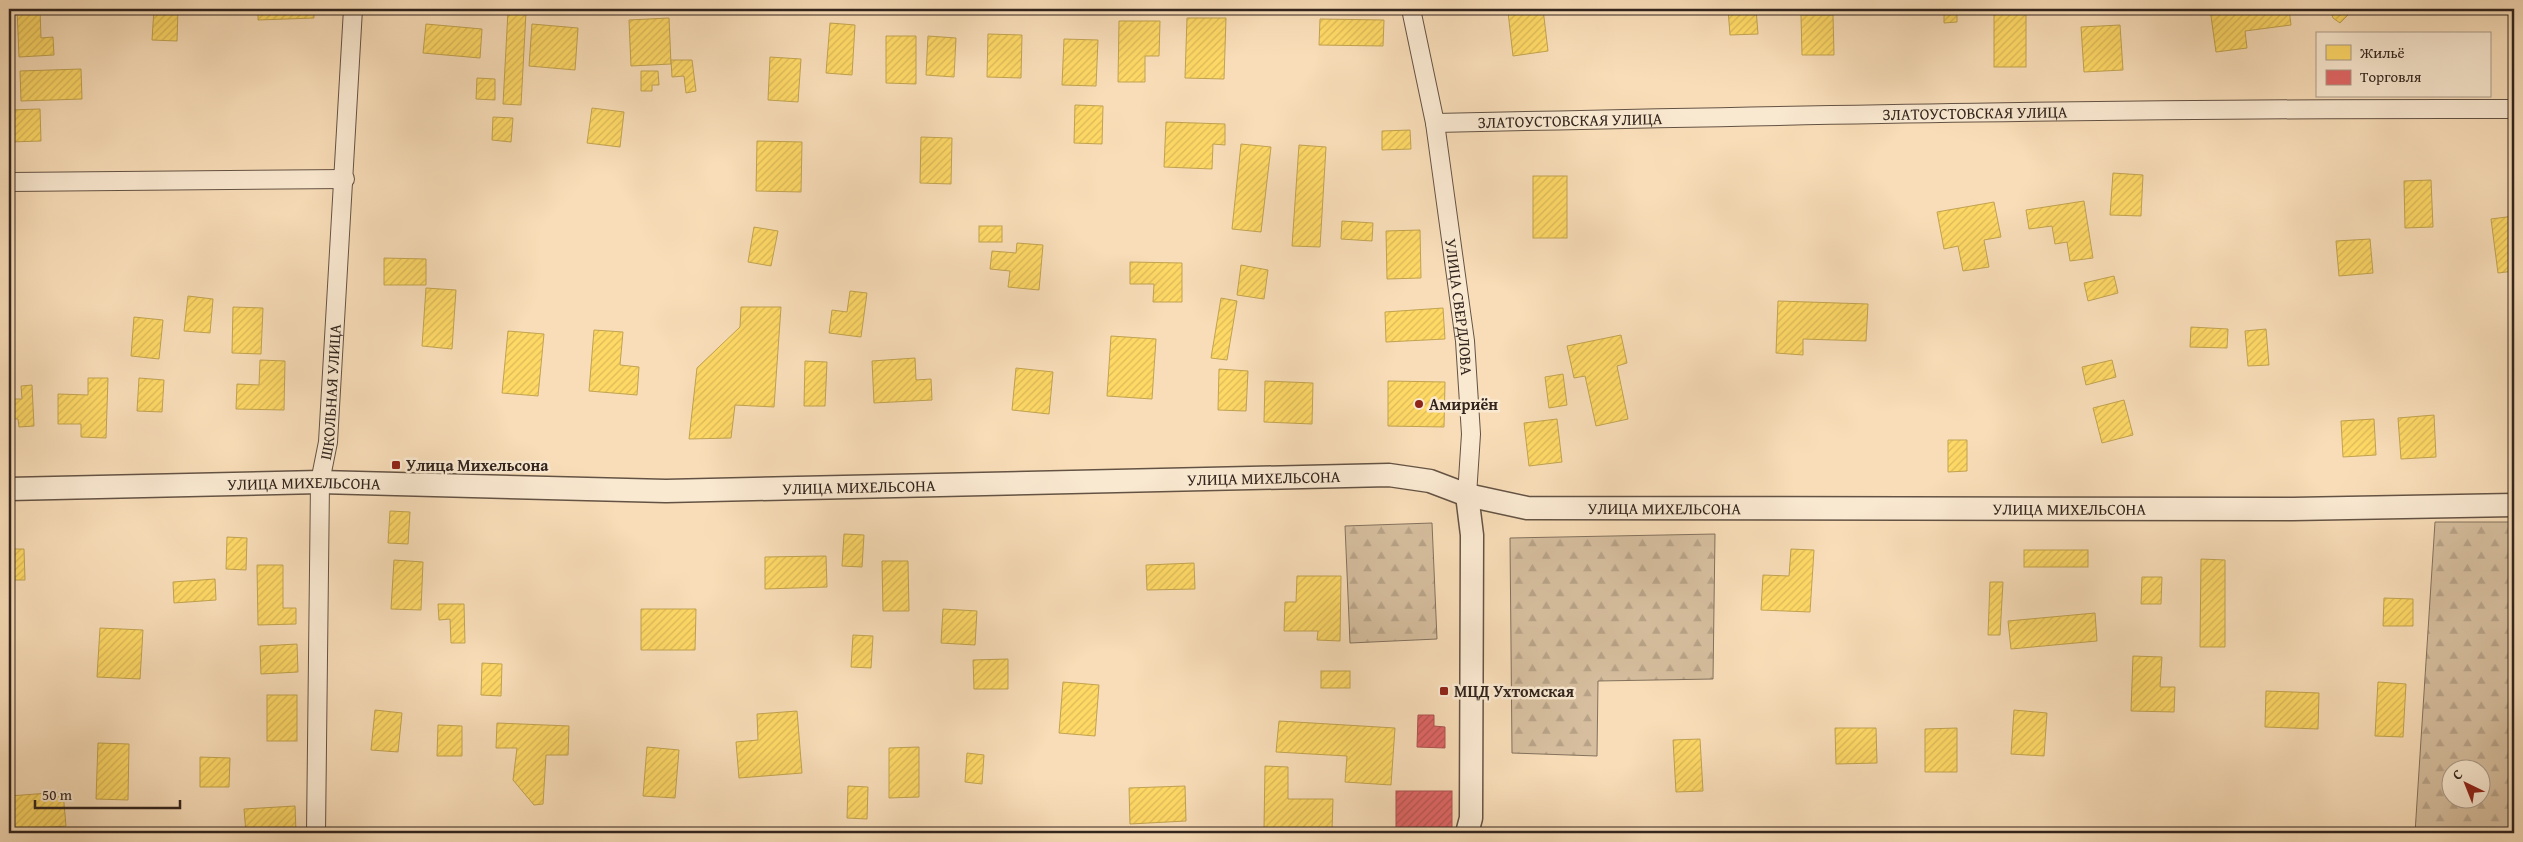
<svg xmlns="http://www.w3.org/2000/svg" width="2523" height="842" viewBox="0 0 2523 842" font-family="'Gentium Book Plus',serif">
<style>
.forest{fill:url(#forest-firs);stroke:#84725e;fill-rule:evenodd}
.homes{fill:url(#homes-hatch);stroke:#c2a350}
.shops{fill:url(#shops-hatch);stroke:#ac5250}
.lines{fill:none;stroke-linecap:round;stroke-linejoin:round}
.minor-casing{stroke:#645344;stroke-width:20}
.tertiary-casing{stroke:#645344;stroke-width:25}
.minor{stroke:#fae9d1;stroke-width:18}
.tertiary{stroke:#fae9d1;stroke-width:22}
.poi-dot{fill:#8f2418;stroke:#fae9d1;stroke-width:2}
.labels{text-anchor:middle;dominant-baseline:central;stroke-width:5;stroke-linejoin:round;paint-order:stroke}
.street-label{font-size:16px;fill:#32251e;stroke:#fae9d1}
.poi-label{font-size:16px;font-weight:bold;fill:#32251e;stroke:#fae9d1;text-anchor:start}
</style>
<defs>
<pattern id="forest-firs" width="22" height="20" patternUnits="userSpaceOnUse" patternTransform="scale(1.25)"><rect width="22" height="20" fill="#d6be9e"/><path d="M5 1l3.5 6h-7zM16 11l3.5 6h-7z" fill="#b8a388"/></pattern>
<pattern id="homes-hatch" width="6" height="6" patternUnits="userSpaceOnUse" patternTransform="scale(1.25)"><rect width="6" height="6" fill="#ffd966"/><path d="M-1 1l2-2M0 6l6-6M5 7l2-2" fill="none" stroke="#dbba58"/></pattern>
<pattern id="shops-hatch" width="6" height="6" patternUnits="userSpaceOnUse" patternTransform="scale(1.25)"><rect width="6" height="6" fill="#e06666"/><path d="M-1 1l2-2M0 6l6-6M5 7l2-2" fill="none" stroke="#b65453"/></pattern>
</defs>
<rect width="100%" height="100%" fill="#f8ddb8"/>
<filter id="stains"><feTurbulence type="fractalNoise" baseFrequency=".004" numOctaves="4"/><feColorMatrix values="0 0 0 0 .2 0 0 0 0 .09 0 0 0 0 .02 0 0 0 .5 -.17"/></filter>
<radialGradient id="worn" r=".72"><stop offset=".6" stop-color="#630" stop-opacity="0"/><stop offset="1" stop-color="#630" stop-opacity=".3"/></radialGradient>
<!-- forest -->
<g class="forest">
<path d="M2435,522H2514V832L2415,833ZM2450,770H2480V800H2450Z"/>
<polygon points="1432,523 1437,639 1350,643 1345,526"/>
<polygon points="1715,534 1713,679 1598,681 1597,756 1512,753 1510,538"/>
</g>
<!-- homes -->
<g class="homes">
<polygon points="17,9 40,9 41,38 53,37 54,55 19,57"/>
<polygon points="154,9 178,9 177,41 152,40"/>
<polygon points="258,9 314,9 314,18 258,20"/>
<polygon points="1532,9 1543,9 1548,51 1513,56 1508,12"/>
<polygon points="1728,9 1756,9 1758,34 1730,35"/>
<polygon points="1944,9 1957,9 1957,22 1944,23"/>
<rect x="1994" y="9" width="32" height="58"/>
<polygon points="2210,9 2289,9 2291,25 2245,31 2247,48 2216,52"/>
<polygon points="2316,9 2363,9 2363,11 2350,13 2340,23 2333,18 2331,12 2316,14"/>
<polygon points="508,11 526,12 521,105 503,104"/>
<polygon points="1801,15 1833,15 1834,55 1802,55"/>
<polygon points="669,18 671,64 631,66 629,20"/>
<polygon points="1187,18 1226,18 1224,79 1185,78"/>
<polygon points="1320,19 1384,20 1383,46 1319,45"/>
<polygon points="1119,21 1160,21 1159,56 1145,56 1145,82 1118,82"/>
<polygon points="830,23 855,25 852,75 826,73"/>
<polygon points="426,24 482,29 480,58 423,53"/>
<polygon points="532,24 578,28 575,70 529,66"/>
<polygon points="2120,25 2123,70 2084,72 2081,27"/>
<polygon points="988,34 1022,35 1021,78 987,77"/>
<polygon points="886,36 916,36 916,84 886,83"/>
<polygon points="928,36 956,38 954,77 926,75"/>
<polygon points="1064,39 1098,40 1096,86 1062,85"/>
<polygon points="770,57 801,59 798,102 768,100"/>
<polygon points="671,60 692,60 696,91 686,93 684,76 672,77"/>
<polygon points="81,69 82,99 21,101 20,71"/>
<polygon points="641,71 658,71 659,85 652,85 652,91 641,91"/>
<polygon points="477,78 495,79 495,100 476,99"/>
<polygon points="1075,105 1103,106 1102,144 1074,143"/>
<polygon points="592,108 624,112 620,147 587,143"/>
<polygon points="40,109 41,141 9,142 9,110"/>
<polygon points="493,117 513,118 511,142 492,140"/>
<polygon points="1166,122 1225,124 1225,145 1213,144 1212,169 1164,167"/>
<polygon points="1410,130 1411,149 1382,150 1382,131"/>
<polygon points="921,137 952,138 951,184 920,183"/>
<polygon points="757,141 802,142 801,192 756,191"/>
<polygon points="1241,144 1271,147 1261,232 1232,229"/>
<polygon points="1299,145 1326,147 1320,247 1292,246"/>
<polygon points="2113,173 2143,175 2141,216 2110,215"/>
<rect x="1533" y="176" width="34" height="62"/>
<polygon points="2431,180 2433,227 2405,228 2404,181"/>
<polygon points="2084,201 2093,258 2070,261 2067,242 2055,244 2052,226 2029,229 2026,210"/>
<polygon points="1994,202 2001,237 1984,240 1989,267 1963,271 1958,246 1944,249 1937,212"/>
<polygon points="2514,216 2514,271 2498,273 2491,219"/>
<polygon points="1342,221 1373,223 1372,241 1341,239"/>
<rect x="979" y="226" width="23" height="16"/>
<polygon points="754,227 778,231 771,266 748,262"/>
<polygon points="1420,230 1421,278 1387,279 1386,231"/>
<polygon points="2370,239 2373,273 2339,276 2336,241"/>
<polygon points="1017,243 1043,245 1039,290 1008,287 1010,271 990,269 992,251 1016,253"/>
<polygon points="384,258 426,259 426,285 384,285"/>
<polygon points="1130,262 1182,263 1182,302 1153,302 1154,284 1130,284"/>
<polygon points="1241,265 1268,270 1264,299 1237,295"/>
<polygon points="2114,276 2118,293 2088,301 2084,283"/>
<polygon points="426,288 456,290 452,349 422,346"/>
<polygon points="850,291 867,293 861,337 829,333 832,310 847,312"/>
<polygon points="188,296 213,299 210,333 184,331"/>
<polygon points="1221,298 1237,301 1227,360 1211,358"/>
<polygon points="1778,301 1868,304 1866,341 1803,339 1803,355 1776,353"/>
<polygon points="233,307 263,308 261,354 232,353"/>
<polygon points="741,307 781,307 774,407 735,405 731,438 689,439 697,368 740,327"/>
<polygon points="1443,308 1445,339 1386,342 1385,312"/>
<polygon points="134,317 163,320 159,359 131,356"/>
<polygon points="2513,324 2514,324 2514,354"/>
<polygon points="2191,327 2228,329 2227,348 2190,347"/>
<polygon points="2266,329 2269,365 2248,366 2245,331"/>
<polygon points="594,330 623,332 620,365 639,367 637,395 589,391"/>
<polygon points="508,331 544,334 538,396 502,393"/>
<polygon points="1621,335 1627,363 1617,366 1628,419 1596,426 1585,376 1574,378 1567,346"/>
<polygon points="1111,336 1156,339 1152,399 1107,396"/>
<polygon points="915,358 916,380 931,379 932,400 874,403 872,361"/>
<polygon points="260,360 285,361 284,410 236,409 237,384 259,385"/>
<polygon points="2112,360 2116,377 2086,385 2082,367"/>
<polygon points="805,361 827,362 825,406 804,406"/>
<polygon points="1016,368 1053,372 1049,414 1012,410"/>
<polygon points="1219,369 1248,371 1246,411 1218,410"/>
<polygon points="9,370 12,370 13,399 22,399 21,386 32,385 34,426 19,427 18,419 9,419"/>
<polygon points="1563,374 1567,405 1549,408 1545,377"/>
<polygon points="88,378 108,378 106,438 81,437 81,424 58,424 58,394 88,395"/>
<polygon points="139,378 164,380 162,412 137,411"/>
<polygon points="1265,381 1313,383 1312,424 1264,422"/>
<polygon points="1388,381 1445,382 1444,427 1388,426"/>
<polygon points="2124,400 2133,435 2102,443 2093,408"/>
<polygon points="2434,415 2436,457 2401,459 2398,418"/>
<polygon points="1557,419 1562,462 1529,466 1524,423"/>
<polygon points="2374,419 2376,455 2343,457 2341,421"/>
<polygon points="1948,440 1967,440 1967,471 1948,472"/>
<polygon points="390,511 410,512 408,544 388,543"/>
<polygon points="844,534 864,535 862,567 842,566"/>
<polygon points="227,537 247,538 246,570 226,569"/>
<polygon points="9,549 24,549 25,580 9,580"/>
<polygon points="1791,549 1814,550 1810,612 1761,610 1763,575 1789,576"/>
<rect x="2024" y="550" width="64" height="17"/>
<polygon points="826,556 827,587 765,589 765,557"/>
<polygon points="2201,559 2225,560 2225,647 2200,647"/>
<polygon points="394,560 423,562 421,610 391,609"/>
<polygon points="882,561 908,561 909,611 883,611"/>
<polygon points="1194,563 1195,589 1147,590 1146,565"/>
<polygon points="257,565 283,565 283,608 296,608 296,624 258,625"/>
<polygon points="1297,576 1341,576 1340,641 1317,640 1318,631 1284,631 1285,602 1296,602"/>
<polygon points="2142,577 2162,577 2161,604 2141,604"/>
<polygon points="215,579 216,600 174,603 173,582"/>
<polygon points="1990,582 2003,582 2000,635 1988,635"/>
<polygon points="2384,598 2413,599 2413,626 2383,626"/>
<polygon points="438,604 464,604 465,643 451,643 450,619 439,620"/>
<polygon points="641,609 696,609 695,650 641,650"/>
<polygon points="943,609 977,611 975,645 941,643"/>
<polygon points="2095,613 2097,641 2011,649 2008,621"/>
<polygon points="100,628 143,630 140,679 97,677"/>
<polygon points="853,635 873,636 871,668 851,667"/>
<polygon points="297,644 298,672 261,674 260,646"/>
<polygon points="2133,656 2162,657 2160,687 2175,687 2174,712 2131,711"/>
<polygon points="1008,659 1008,689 974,689 973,660"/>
<polygon points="482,663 502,664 501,696 481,695"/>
<rect x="1321" y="671" width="29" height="17"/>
<polygon points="1063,682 1099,685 1095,736 1059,733"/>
<polygon points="2378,682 2406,684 2403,737 2375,736"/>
<polygon points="2266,691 2319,693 2318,729 2265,727"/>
<rect x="9" y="695" width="4" height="17"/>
<rect x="267" y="695" width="30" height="46"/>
<polygon points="375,710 402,713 398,752 371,750"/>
<polygon points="2014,710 2047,713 2044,756 2011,754"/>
<polygon points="797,711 802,773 739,778 736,742 758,740 757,714"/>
<polygon points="1279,721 1395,728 1391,785 1345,782 1347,756 1276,752"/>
<polygon points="497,723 569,726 568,755 546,755 543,804 534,805 513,780 517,748 496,748"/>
<polygon points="438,725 462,726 462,756 437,756"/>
<polygon points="1835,728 1876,728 1877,763 1836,764"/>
<polygon points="1957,728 1957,772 1925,772 1925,729"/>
<polygon points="1700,739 1703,791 1676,792 1673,740"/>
<polygon points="98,743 129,744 128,800 96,799"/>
<polygon points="647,747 679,750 675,798 643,796"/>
<polygon points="919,747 919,797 889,798 889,748"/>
<polygon points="967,753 984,755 982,784 965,782"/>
<polygon points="200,757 230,758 229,787 200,787"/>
<polygon points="1265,766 1288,767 1288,799 1333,799 1332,830 1264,829"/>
<polygon points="848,786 868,787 867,819 847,818"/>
<polygon points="1185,786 1186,821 1130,824 1129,788"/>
<polygon points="63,792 66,826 9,830 9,796"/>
<polygon points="295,806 296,832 246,833 244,809"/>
</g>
<!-- shops -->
<g class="shops">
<polygon points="1418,715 1434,715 1434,726 1445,727 1445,748 1417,747"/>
<rect x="1396" y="791" width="56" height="42"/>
</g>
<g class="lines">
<!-- minor casing -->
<g class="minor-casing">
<g id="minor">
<path id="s1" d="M1411,9L1435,123L1465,341L1471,434L1467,495"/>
<path id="s2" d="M1435,123C1795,115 2154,108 2514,109"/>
<polyline points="9,182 345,179"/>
<path id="s3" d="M316,833L320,482L328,442L353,9"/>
</g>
</g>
<!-- tertiary casing -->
<g class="tertiary-casing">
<g id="tertiary">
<path id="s4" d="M9,489L320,482L666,491L1389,475L1430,481L1467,495L1527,508L2293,509L2514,505"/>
<polyline points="1467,833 1471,818 1472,535 1467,495"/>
</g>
</g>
<!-- minor -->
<use href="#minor" class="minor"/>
<!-- tertiary -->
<use href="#tertiary" class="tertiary"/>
</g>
<!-- markers -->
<g class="poi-dot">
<circle cx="1419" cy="404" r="5"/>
<rect x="391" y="460" width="10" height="10" rx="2.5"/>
<rect x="1439" y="686" width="10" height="10" rx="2.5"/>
</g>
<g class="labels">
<!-- street labels -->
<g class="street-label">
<text stroke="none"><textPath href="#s2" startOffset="540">ЗЛАТОУСТОВСКАЯ УЛИЦА</textPath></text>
<text stroke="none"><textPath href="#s2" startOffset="135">ЗЛАТОУСТОВСКАЯ УЛИЦА</textPath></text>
<text stroke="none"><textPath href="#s1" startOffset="302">УЛИЦА СВЕРДЛОВА</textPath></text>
<text stroke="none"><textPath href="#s3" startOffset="442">ШКОЛЬНАЯ УЛИЦА</textPath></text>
<text stroke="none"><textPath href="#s4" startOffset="1255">УЛИЦА МИХЕЛЬСОНА</textPath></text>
<text stroke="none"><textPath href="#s4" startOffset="295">УЛИЦА МИХЕЛЬСОНА</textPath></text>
<text stroke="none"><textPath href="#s4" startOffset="850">УЛИЦА МИХЕЛЬСОНА</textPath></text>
<text stroke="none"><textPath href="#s4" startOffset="1660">УЛИЦА МИХЕЛЬСОНА</textPath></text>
<text stroke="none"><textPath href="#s4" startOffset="2065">УЛИЦА МИХЕЛЬСОНА</textPath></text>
</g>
<!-- poi labels -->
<g class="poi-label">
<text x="1429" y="404">Амириён</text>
<text x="406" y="465">Улица Михельсона</text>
<text x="1454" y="691">МЦД Ухтомская</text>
</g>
</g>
<!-- margin -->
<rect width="2523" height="842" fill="none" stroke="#f8ddb8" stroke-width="30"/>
<rect x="10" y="10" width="2503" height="822" fill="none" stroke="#32251e" stroke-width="2.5"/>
<rect x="15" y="15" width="2493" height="812" fill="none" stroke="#32251e"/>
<!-- legend -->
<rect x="2316" y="32" width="175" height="65" fill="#fae9d1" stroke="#aa9b89"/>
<rect x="2326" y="45" width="25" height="15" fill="#ffd966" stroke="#aa9b89"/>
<text x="2360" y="58" font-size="15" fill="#32251e">Жильё</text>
<rect x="2326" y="70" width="25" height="15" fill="#e06666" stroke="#aa9b89"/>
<text x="2360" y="82" font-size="15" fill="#32251e">Торговля</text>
<!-- north arrow -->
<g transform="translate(2466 784) rotate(317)"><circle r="24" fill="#fae9d1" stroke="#aa9b89"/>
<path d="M0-4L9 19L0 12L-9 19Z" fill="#8f2418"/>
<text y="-8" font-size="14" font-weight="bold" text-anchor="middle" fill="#32251e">С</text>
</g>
<!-- scale -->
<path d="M35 800v8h145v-8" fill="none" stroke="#32251e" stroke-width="2.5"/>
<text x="42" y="800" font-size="15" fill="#32251e" stroke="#fae9d1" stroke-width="4" paint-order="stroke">50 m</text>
<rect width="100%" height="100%" filter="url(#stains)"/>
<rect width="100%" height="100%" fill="url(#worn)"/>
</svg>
